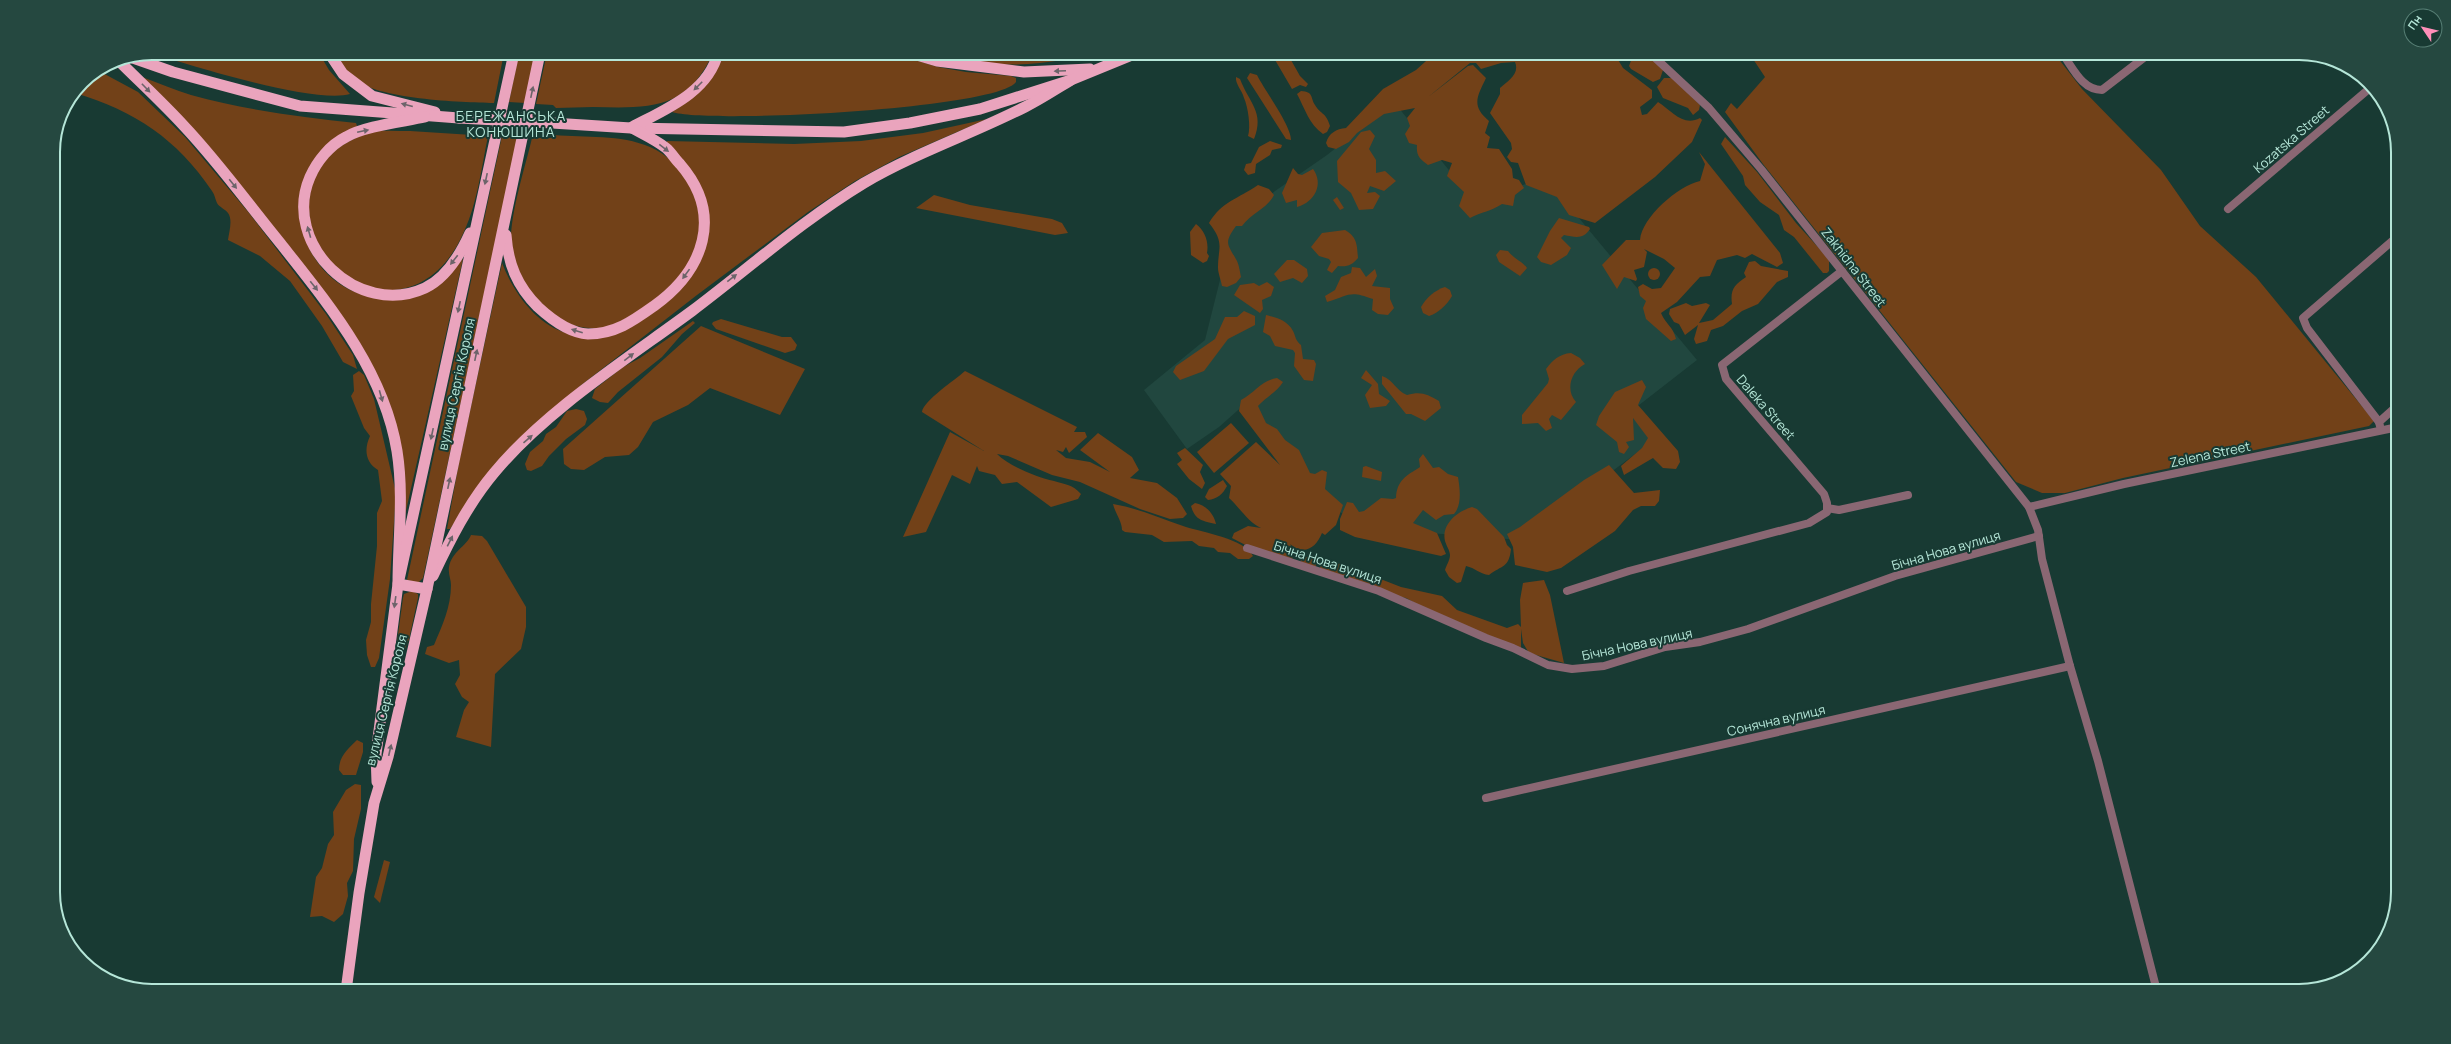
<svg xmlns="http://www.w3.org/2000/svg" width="2451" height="1044" viewBox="0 0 2451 1044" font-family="Manrope,sans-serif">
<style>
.built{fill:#21473f}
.green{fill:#724118}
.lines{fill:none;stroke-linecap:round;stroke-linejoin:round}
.minor{stroke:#8a6773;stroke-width:8}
.trunk{stroke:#eaa4bd;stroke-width:11}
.trunk-bridge{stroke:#eaa4bd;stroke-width:11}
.oneway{fill:#6c646a}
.labels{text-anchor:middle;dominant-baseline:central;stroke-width:4;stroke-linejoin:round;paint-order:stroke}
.street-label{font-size:13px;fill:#b5e6d8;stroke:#183a33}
.neighbourhood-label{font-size:14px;letter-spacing:1px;fill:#b5e6d8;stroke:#183a33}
.rim{fill:none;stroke:#b5e6d8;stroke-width:2}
</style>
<rect width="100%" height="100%" fill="#183a33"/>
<!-- built -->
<polygon class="built" points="1394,102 1477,205 1544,176 1697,360 1634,409 1655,439 1521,540 1403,531 1348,518 1316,493 1246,403 1219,427 1187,449 1144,390 1205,340 1224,264 1220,238 1275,191 1327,155"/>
<!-- green -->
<g class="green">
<path d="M152,53H319L329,70L350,94C315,104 191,66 152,53Z"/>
<path d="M332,53H504L494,103C461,102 376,100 351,77C344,70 338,61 332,53Z"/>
<polygon points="519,53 535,53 525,103 509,102"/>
<path d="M547,53H713C687,111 648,108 593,107C581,107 568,108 556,108L553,105L536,104Z"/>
<path d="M723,53H892L938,67L966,72L1011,76L1016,78V82C997,109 709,124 672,112C702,93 707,84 723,53Z"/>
<path d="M967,53L997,56L1096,53C1075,60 979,75 967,53Z"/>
<polygon points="1271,53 1287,53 1300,76 1308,84 1306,87 1300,85 1292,89"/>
<path d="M1435,53H1614L1623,68L1652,90V98L1640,107L1642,115L1647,114L1658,102C1672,111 1683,127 1700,118L1702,120L1692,142L1655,177L1595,223L1569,215L1557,197L1526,185L1518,163L1511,162L1507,157L1512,149L1511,143L1490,113L1500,94V88C1508,81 1520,74 1515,62L1501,63L1481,69L1476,63H1470L1428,97L1468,66L1473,65L1486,78C1477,97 1471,106 1489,121L1485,133L1490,137L1487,148L1499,149L1512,169L1513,178L1519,180L1524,188L1515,195L1513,206L1502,204C1492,211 1481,212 1470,218L1459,206L1464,192L1447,176L1452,163L1442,160L1428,165C1420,159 1416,156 1417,145L1409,143L1405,134L1410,126L1407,118L1415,108L1384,114L1357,133L1349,142L1336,149L1328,147L1326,143C1329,133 1336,129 1346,128L1383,89L1416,70Z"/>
<polygon points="1630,53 1647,53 1663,70 1660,79 1653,82 1631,69 1629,66 1632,58"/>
<polygon points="1749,53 2054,53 2082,89 2161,170 2200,226 2256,277 2374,421 2369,426 2123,478 2065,493 2042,493 2016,482 1763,164 1725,112 1731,103 1737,109 1765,77"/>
<path d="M99,71L138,92L185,137L249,213L326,314L353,355L357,369L343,362L322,326L290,281L260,256L228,240C229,232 233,220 228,213C225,209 219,207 217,203C215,199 215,195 212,191C177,139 135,111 75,93L82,82Z"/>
<path d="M1250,73L1257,75C1265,91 1291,125 1291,140L1286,139L1247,78Z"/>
<path d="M142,77C159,83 175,90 191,95C245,110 301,117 356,123L357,126C338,136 311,157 304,179C286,232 324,297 382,297C387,297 393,298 397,297C413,294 451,270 463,259L405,515L402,477L367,361Z"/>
<path d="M1236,77L1240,79C1249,103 1265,112 1254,139L1248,136C1251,127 1248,107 1244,98C1242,90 1235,84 1236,77Z"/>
<polygon points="1664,78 1672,78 1700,105 1699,110 1693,115 1688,108 1663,98 1657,87"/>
<path d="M1301,91C1314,92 1310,97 1315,105C1321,115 1326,112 1330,126L1327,132L1323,134C1309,124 1305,109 1297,94Z"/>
<path d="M987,119L899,157L855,181L808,212L697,295L580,386L487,476L450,529H447L459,462L502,263C513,291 533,321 563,332C574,335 588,335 600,337L687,280L709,220L667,145V141L794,144L861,141L923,133Z"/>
<polygon points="1370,130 1375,136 1369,149 1376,160 1376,173 1385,171 1396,181 1384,191 1370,186 1367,193 1375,192 1380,196 1373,209 1359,210 1351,193 1338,182 1337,161 1361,132"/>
<path d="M410,131L488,136C481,170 477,207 461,238C431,300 369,307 324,257C317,248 312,231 310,220C304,186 322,153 354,139C359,136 365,133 370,132C383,130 397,131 410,131Z"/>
<path d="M554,135C586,138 620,134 650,147C667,154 682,169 690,186C697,201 703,216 700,232C698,242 692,257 687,266C676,287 624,326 600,328C576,330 552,319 537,300C523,284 513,269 511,247C509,216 525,168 532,138H552Z"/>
<polygon points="502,136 518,137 423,578 418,583 407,580"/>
<polygon points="1725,137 1757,172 1796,223 1826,256 1829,261 1829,271 1827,273 1823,273 1794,237 1784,230 1779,215 1760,202 1745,185 1743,176 1721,144"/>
<polygon points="1270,141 1282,145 1281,148 1272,150 1270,155 1256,164 1255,173 1248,175 1244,170 1246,164 1251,163 1259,147"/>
<path d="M1699,152L1780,253L1783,263L1777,267L1752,254L1745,258L1737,255L1717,260L1710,276L1700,277L1677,302L1661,313C1666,325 1673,326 1676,339L1671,341L1646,319L1643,308L1646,301L1640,296L1638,287L1643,284L1652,289L1661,288L1675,268L1664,259L1644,249L1647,252L1644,267L1634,270L1637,279L1636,281L1624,277L1617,289L1602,265L1626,240H1640C1642,217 1678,186 1700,181L1705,164Z"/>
<path d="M1293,168L1298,174L1302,175L1313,169C1324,184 1315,202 1297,207V200L1286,203L1282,193Z"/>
<path d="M1258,185L1269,189L1274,195C1267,209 1252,212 1242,226H1236C1223,244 1228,244 1237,261C1239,265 1240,272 1241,277L1236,283L1227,287L1222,286C1221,280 1218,273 1218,268C1218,247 1225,243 1209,223C1222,201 1238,199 1258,185Z"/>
<polygon points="934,195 970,205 1052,219 1062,223 1068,233 1055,235 916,208"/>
<polygon points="1337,197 1344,208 1340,210 1333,200"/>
<path d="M1559,218L1589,227L1590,229C1583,240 1575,237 1564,235L1561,238L1571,248L1567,255L1551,265L1541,262L1537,257L1550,231Z"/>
<path d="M1196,224C1205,231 1209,242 1207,253L1209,256L1207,261L1203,263L1191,255L1190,232Z"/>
<path d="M1345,230C1357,237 1357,244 1358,258C1352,265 1348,267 1338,266L1332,273L1327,270L1331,262L1329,259L1319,256L1311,247L1322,233Z"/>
<path d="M1500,250L1508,251C1514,259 1522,261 1527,268L1520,276L1499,262L1496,255Z"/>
<polygon points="1287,260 1294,260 1307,269 1308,276 1302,283 1293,278 1280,282 1274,274"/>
<path d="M1755,261L1761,266L1788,271V277L1777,282L1758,304L1742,311L1723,326L1711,330L1707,341L1696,344L1694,339L1698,325L1685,335L1679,324L1674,322L1669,314L1670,309L1686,303L1692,306L1706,303L1710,305L1699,323L1713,320L1732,304C1730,290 1734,285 1746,277L1744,273L1749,262Z"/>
<path d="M1352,267L1360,268L1366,277L1375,269L1377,276L1372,286L1390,288V299L1394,308L1388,315L1378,314L1372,310L1373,299C1349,290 1350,295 1327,302L1325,296L1335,290L1341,277L1351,273Z"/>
<circle cx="1654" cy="274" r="6"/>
<polygon points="1267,282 1274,287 1271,296 1262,300 1263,309 1260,313 1234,295 1240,285 1254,283 1259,286"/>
<path d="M1445,287L1450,290L1452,296C1447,305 1438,313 1429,316L1423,313L1421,307C1426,298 1435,290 1445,287Z"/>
<polygon points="1244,311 1255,316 1255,325 1228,339 1204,371 1180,380 1173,372 1176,366 1215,339 1225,317 1237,317"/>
<path d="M1266,315C1277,318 1287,320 1293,331C1296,337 1295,340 1301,345L1303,359L1314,360L1316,364L1313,381L1304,380L1294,366L1295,353L1293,350L1275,346L1270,336L1263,332Z"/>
<polygon points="721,319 782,337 791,337 797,345 795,350 785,353 716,329 712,324 713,322"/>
<polygon points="693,321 695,323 682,334 662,357 618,392 608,403 600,402 592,398 595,389 623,367 640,358"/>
<polygon points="701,326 805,369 780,415 710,388 688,405 653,422 638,447 629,455 605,457 584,470 571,469 564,464 563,449"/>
<path d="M1571,353L1580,358L1585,364C1571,371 1565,390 1576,402L1561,420L1552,415L1549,419L1552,428L1546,431L1538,423L1522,424V415L1548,383L1549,379L1546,369C1553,360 1559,354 1571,353Z"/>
<polygon points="1366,370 1378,384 1379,394 1390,401 1386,406 1370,408 1365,395 1372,385 1361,378"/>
<path d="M359,371L364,375L374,399L396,493L390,579L379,658L375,667H371L367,655L366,640L371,622V604L377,546V513L382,501L378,470C365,462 364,449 370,436L364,428L351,396L354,391L353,375Z"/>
<path d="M965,371L1077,427L1074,432H1085L1087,437L1069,453L1066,447L1063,452L1056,450L1066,458L1090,462L1110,472L1080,450L1098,433L1132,457L1139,470L1130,478L1157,483L1177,498L1187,514L1183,518L1170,519L1140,509L1080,482L1052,475L1008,456L997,454C1009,466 1036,477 1054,481C1066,485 1072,484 1081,494L1078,499L1051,507L1017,482L1002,484L995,475L979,471L977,466L970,484L952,475L926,532L903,537L950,432L984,451L922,412C923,401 955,380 965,371Z"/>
<path d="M1382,376C1394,380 1395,390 1407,395C1421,391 1427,394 1439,401L1441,408L1425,421L1411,414H1406L1382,384Z"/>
<path d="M1277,378L1283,382C1278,391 1266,397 1258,406L1266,423L1277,429L1285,440L1299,450L1310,473L1315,474L1322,470L1327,472L1325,489L1343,505L1336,525L1325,535L1322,533C1316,548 1304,556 1290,544L1295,552L1292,559L1255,550L1232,538L1234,533L1248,526L1261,528C1248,522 1240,508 1229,498L1231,486L1220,474L1256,442L1280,465L1239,411L1241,400C1256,392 1260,381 1277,378Z"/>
<polygon points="1642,380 1646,387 1638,405 1678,451 1680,462 1676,469 1663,468 1653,458 1624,475 1621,466 1642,448 1648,438 1633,418 1634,440 1626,442 1629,447 1624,454 1619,452 1617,442 1596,425 1599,416 1615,392"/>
<polygon points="576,409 584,411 587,419 585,425 566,439 549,456 542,466 531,471 527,470 525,464 530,452 543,441 546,434 556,427 567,411"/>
<polygon points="1231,423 1249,443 1214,473 1197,452"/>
<polygon points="1185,448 1203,465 1200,472 1205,483 1202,489 1189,479 1177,464 1182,460 1177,453"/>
<path d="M1423,454L1433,468L1439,467L1448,474L1458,477C1460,489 1462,505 1454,514L1444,515L1436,520L1423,510L1413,523L1437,533L1446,554L1441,556L1355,537L1340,530V519L1347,502L1353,503L1359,512L1364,511L1381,498L1393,499L1396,498C1397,480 1406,476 1420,467L1419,459Z"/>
<polygon points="1609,465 1634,493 1660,490 1659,501 1655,506 1641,506 1633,510 1615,531 1561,568 1547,572 1515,565 1513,547 1507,534 1520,527 1584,480"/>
<polygon points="1366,466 1382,472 1381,481 1362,477 1363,467"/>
<path d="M1223,480L1227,486C1223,494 1217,499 1208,500L1205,497L1209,489Z"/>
<path d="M1195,503C1206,505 1214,514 1216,524C1202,521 1195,520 1191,506Z"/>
<path d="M1113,504C1138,508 1162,519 1186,527C1202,532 1245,539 1253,556L1249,559H1238L1230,553L1218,552L1214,548L1199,546L1192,541L1164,542L1152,535L1125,532L1122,530C1122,521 1115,513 1113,504Z"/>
<path d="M1472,507L1477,509L1504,537L1507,545L1511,549C1509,568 1502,565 1489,575C1480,574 1475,568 1466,566L1461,582L1457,583L1449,577L1445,570C1446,566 1450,560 1450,555C1450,551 1446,545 1445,541C1441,524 1458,511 1472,507Z"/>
<path d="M471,535L482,536L487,541L526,607V627L521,649L495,674L491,747L456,737L464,710L469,702L462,697L455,684L460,675L459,660L449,663L425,654L427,647L434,645C442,626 451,607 451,585C451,579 448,574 449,567C452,551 466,547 471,535Z"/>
<polygon points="1313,556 1317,564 1314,568 1303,564 1299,558"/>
<polygon points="1327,563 1342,564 1401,587 1442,596 1457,610 1507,628 1518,624 1521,627 1520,600 1523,583 1544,580 1550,595 1564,663 1529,653 1523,643 1521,629 1521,650 1433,613 1406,598 1385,594 1320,568 1321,564"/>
<polygon points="412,591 418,594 418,598 409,639 405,649 399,650 397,642 403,598 404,594"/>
<path d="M357,740L363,743V752L356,775H343L339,770C339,756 348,749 357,740Z"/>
<polygon points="355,784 361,785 361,809 354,839 353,871 347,883 348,896 343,914 334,922 322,916 310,917 316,877 322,868 328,844 334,835 333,812 346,790"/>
<polygon points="384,860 390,862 380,903 374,897"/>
</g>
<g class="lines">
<!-- minor -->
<g class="minor">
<polyline points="1650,53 1709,108 1761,169 2029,507 2038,530 2042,559 2070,666 2098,761 2157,991"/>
<path d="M2062,53C2073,68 2082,90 2102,90L2150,53"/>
<polyline points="2228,209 2370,88"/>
<polyline points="2379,422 2307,328 2303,318 2398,236"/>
<polyline points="2380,426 2379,422 2398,405"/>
<polyline points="2029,507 2124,484 2398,427"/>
<polyline points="1827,508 1839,510 1908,495"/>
<polyline points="1247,548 1379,591 1486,638 1513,648 1548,665 1572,669 1604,666 1665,647 1700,642 1748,629 1895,576 2039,536"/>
<polyline points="1567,591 1629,571 1809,523 1827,512 1827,503 1824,494 1726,379 1722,365 1842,271"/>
<polyline points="1486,798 2070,666"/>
</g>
<!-- trunk -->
<g class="trunk">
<polyline points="329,53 343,74 372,96 435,112"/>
<polyline points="910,53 937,61 1024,72 1090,69"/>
<polyline points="130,57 173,72 300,106 459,118"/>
<path d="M118,60C140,82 163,103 184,126C219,163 249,205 281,244C330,306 384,371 397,451C404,495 398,540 398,584L427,589"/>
<path d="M425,117C402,122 365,126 346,137C330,145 317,161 310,177C281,244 358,319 425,288C446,278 461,253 470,233"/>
<polyline points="552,123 631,128 844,132 910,123 980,109 1071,80 1137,53"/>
<path d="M632,127C664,110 708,93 718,53"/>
<path d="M506,235C508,264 517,286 538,307C551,319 570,333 588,334C615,334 633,321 654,306C704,270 724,215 680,164C675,159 671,152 666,148C656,140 643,134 632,128"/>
<path d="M433,576C450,540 468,504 494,473C545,411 627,359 692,311C749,268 803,220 864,183C915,153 972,134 1025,107C1041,99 1056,89 1071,80"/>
<polyline points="377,782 376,754 398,584 514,53"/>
<polyline points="346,991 359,893 374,803 388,757 427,589 540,53"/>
</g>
<!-- trunk-bridge -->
<polyline class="trunk-bridge" points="459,118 552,123"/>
</g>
<!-- one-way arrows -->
<defs><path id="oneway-solid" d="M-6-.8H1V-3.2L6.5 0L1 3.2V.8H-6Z"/></defs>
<g class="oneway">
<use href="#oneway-solid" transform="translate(1060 71) rotate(177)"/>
<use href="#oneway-solid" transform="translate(698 86) rotate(135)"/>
<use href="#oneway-solid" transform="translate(146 88) rotate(46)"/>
<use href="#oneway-solid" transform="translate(532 92) rotate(-78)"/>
<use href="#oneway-solid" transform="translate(407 105) rotate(-165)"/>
<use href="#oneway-solid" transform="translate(363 131) rotate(-12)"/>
<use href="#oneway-solid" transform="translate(664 148) rotate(38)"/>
<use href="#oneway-solid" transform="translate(486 179) rotate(102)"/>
<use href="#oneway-solid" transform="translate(233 184) rotate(51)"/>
<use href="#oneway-solid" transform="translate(309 232) rotate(-106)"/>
<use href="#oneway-solid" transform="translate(454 260) rotate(128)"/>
<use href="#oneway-solid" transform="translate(686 274) rotate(126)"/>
<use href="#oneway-solid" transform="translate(732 278) rotate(-38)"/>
<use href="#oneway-solid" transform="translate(314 286) rotate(51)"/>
<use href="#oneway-solid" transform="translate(459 307) rotate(102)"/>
<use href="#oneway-solid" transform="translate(577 331) rotate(-163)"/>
<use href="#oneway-solid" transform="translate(476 355) rotate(-78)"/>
<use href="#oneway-solid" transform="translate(629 357) rotate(-38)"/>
<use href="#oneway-solid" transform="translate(381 396) rotate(74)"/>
<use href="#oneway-solid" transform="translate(432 434) rotate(102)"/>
<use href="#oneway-solid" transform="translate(528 439) rotate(-41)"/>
<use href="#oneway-solid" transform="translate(449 483) rotate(-78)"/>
<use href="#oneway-solid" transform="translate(450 541) rotate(-63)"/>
<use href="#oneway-solid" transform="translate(395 602) rotate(98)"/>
<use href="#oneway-solid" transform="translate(390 750) rotate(-77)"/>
</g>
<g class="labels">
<!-- street labels -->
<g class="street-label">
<text transform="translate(2291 139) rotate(-41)">Kozatska Street</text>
<text transform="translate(1854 267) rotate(52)">Zakhidna Street</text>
<text transform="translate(456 384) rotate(-78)">вулиця Сергія Короля</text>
<text transform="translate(1766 407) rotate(49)">Daleka Street</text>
<text transform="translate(2210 454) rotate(-12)">Zelena Street</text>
<text transform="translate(1946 550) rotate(-16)">Бічна Нова вулиця</text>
<text transform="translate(1328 562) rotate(18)">Бічна Нова вулиця</text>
<text transform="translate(1637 644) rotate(-12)">Бічна Нова вулиця</text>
<text transform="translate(386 700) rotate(-76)">вулиця Сергія Короля</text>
<text transform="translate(1776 720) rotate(-13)">Сонячна вулиця</text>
</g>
<!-- neighbourhood labels -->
<g class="neighbourhood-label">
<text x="511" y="115">БЕРЕЖАНСЬКА<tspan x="511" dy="16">КОНЮШИНА</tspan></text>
</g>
</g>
<!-- crop -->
<path d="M0 0H2451V1044H0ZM152 60H2299A92 92 0 0 1 2391 152V892A92 92 0 0 1 2299 984H152A92 92 0 0 1 60 892V152A92 92 0 0 1 152 60Z" fill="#254840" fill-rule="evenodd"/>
<path class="rim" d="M152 60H2299A92 92 0 0 1 2391 152V892A92 92 0 0 1 2299 984H152A92 92 0 0 1 60 892V152A92 92 0 0 1 152 60Z"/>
<!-- north arrow -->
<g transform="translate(2423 28) rotate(305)"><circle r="19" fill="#183a33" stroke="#577f75"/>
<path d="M0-3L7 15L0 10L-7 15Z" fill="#ff8eb9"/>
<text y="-6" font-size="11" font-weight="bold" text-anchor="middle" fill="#b5e6d8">Пн</text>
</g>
</svg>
